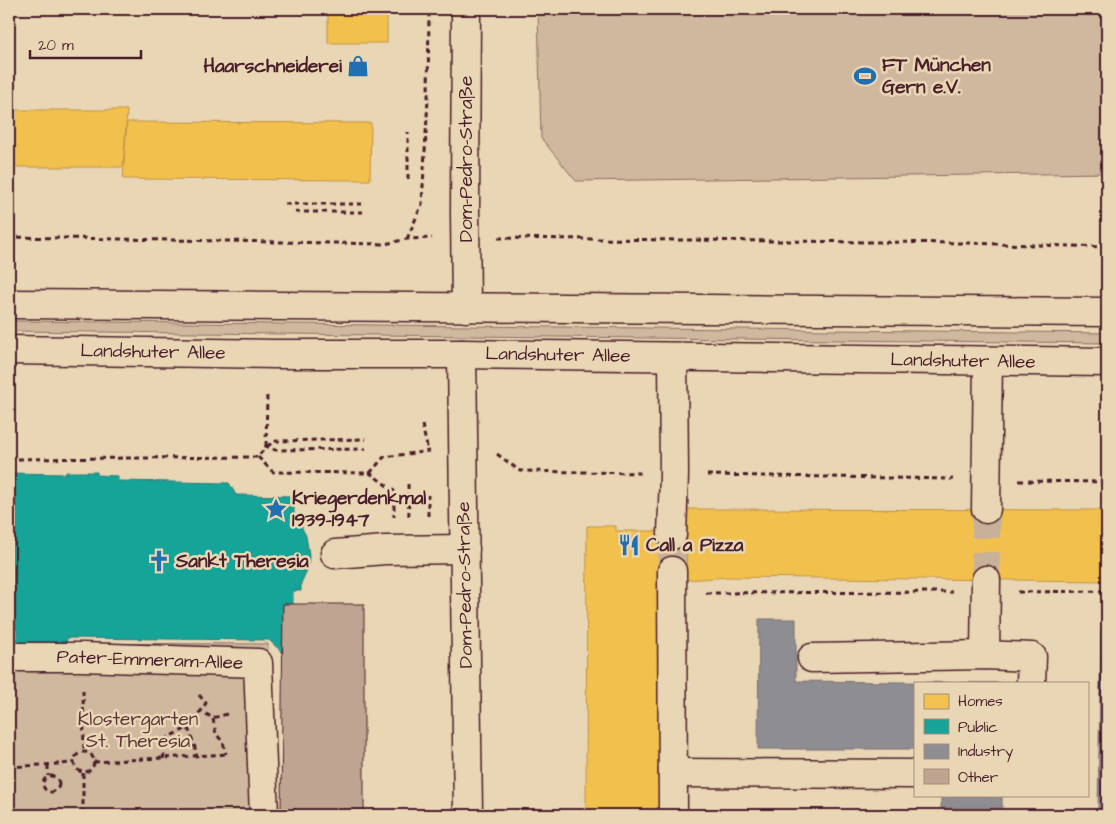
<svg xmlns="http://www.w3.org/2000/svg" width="1116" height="824" viewBox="0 0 1116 824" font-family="'Architects Daughter',sans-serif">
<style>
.green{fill:#cfb89e;stroke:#8c6c64}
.homes{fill:#f2c14e;stroke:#c09044}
.public{fill:#17a398;stroke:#267b77}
.industry{fill:#8d8d92;stroke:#796c73}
.building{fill:#bfa591;stroke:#4a1f2b}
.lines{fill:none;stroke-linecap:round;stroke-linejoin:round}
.minor-tunnel{stroke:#c9b199;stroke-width:28;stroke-dasharray:28 14;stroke-linecap:butt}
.minor-casing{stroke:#4a1f2b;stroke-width:31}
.major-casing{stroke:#4a1f2b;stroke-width:31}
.path{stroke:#4a1f2b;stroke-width:3;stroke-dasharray:5 4;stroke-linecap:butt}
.minor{stroke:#e9d6b4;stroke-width:28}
.major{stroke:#e9d6b4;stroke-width:28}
.labels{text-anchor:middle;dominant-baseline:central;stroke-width:5;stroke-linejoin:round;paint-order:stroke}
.poi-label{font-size:19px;font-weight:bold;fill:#4a1f2b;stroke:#e9d6b4;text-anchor:start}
.street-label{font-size:19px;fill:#4a1f2b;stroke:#e9d6b4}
.park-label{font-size:19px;fill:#5e363c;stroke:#e9d6b4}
</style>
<rect width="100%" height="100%" fill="#e9d6b4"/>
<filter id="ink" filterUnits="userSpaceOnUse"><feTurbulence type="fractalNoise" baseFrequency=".02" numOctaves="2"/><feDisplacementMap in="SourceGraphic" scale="10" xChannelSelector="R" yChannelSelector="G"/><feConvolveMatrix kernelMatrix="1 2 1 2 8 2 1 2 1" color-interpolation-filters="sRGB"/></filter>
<g filter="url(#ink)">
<!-- green -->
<g class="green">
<polygon points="538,9 1107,9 1107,173 576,181 541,138"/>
<polygon points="9,321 1107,333 1107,343 9,331"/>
<polygon points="9,643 268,644 265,815 9,815"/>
</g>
<!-- homes -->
<g class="homes">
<rect x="328" y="9" width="59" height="34"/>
<polygon points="9,110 127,110 123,167 9,167"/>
<polygon points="127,122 371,123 370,180 123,179"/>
<polygon points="687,509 1107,510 1107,581 728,577 686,580"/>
<polygon points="587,526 616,526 616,531 663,531 663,815 586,815"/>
<rect x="663" y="535" width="23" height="36"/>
</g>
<!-- public -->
<polygon class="public" points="66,472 97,472 97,475 118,476 118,481 229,483 236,495 294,496 294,518 302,518 302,528 306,536 309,555 308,568 301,583 301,591 293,591 293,604 283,604 282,652 269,640 67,638 66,644 17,644 17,629 9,629 9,473 66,474"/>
<!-- industry -->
<g class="industry">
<polygon points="759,619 796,619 796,681 1002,683 915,683 915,749 758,749"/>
<polygon points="1101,631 1107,631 1107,811 1098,810"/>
<rect x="941" y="795" width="61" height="13"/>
</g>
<!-- building -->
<polygon class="building" points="283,604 364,604 364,815 281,815"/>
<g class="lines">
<!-- minor-tunnel -->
<g class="minor-tunnel">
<polyline points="672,535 672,571"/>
<polyline points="986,580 986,509"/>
</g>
<!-- minor casing -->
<g class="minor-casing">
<g id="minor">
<polyline points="466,9 465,211 466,308"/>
<polyline points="462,354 468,815"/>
<polyline points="986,509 988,361"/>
<polyline points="672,535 674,474 673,357"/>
<polyline points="335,554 385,550 465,549"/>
<polyline points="672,571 673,815"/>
<polyline points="985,655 986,580"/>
<polyline points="9,657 82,657 258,663 264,815"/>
<polyline points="812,658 985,655 1032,657 1031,683"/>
<polyline points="673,773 915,774"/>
</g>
</g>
<!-- major casing -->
<g class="major-casing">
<g id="major">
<polyline points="9,304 1107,312"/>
<polyline points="9,350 275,354 462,354 1107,362"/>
</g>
</g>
<!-- path -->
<g class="path">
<polyline points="408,179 408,132"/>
<polyline points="285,204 366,204"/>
<polyline points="295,212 367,212"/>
<polyline points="9,237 385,244 407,239 432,238"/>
<polyline points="498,238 967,243 1107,247"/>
<polyline points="407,239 422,204 428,99 429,9"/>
<polyline points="422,425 428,451"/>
<polyline points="266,446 267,393"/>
<polyline points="267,446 276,441 366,439"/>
<polyline points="497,454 520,471 641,473"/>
<polyline points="258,457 273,472 370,473 394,491 394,517"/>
<polyline points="9,459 258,457 266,446 275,450 366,449"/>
<polyline points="370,473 384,457 430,451"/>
<polyline points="707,475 953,479"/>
<polyline points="1019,481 1107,482"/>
<polyline points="408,484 409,518"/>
<polyline points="428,516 428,495"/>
<polyline points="1018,592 1107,591"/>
<polyline points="706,593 952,592"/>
<polyline points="83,690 84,752"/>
<polyline points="199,695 206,703 201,711"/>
<polyline points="213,719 216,734 223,742 226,754"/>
<polyline points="188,728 194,744 197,757"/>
<circle cx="84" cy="762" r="10"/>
<polyline points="163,759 168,737 188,728 192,719 201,711 213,718 227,714"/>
<polyline points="94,762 228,754"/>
<polyline points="48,765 48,776"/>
<polyline points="9,767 73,763"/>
<polyline points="83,773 83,815"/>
<circle cx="51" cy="784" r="8"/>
</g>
<!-- minor -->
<use href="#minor" class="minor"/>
<!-- major -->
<use href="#major" class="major"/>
</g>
</g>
<!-- icons -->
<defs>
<g id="shop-bare" transform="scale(1.725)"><path d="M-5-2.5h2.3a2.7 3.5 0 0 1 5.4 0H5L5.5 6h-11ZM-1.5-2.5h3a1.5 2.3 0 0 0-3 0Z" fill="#1f6fb2" stroke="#e9d6b4" stroke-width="2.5" paint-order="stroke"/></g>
<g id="stadium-bare" transform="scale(1.725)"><path d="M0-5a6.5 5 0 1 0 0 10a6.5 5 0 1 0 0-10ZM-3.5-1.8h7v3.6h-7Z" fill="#1f6fb2" stroke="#e9d6b4" stroke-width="2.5" paint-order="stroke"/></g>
<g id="sight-bare" transform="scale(1.725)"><path d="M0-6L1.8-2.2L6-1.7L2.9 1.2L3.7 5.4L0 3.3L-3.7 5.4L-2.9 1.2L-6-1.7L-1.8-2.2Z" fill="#1f6fb2" stroke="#e9d6b4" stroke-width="2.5" paint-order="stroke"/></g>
<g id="restaurant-bare" transform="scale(1.725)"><path d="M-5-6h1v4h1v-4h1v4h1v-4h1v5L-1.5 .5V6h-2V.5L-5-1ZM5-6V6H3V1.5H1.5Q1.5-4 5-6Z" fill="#1f6fb2" stroke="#e9d6b4" stroke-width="2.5" paint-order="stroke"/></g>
<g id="church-bare" transform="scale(1.725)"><path d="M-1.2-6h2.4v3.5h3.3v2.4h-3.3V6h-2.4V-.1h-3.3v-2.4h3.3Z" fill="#1f6fb2" stroke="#e9d6b4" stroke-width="2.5" paint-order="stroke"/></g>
</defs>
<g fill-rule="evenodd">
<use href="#shop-bare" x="358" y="66"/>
<use href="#stadium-bare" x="865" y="76"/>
<use href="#sight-bare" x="276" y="509"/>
<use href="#restaurant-bare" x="629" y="545"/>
<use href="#church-bare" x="159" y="561"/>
</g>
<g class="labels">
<!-- poi labels -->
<g class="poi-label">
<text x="882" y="65">FT München<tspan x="882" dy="22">Gern e.V.</tspan></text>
<text x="342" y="66" text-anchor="end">Haarschneiderei</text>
<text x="292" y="498">Kriegerdenkmal<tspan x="292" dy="22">1939-1947</tspan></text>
<text x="646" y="545">Call a Pizza</text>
<text x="176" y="561">Sankt Theresia</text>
</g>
<!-- street labels -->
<g class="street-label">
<text transform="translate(466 159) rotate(-90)">Dom-Pedro-Straße</text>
<text transform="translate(153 352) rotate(1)">Landshuter Allee</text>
<text transform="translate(558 355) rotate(1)">Landshuter Allee</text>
<text transform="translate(963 361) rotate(1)">Landshuter Allee</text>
<text transform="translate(465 585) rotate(-91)">Dom-Pedro-Straße</text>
<text transform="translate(150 660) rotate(2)">Pater-Emmeram-Allee</text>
</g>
<!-- park labels -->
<g class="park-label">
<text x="138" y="719">Klostergarten<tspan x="138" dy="22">St. Theresia</tspan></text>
</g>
</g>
<!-- margin -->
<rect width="1116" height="824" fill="none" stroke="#e9d6b4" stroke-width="30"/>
<rect x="15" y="15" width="1086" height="794" fill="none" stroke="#4a1f2b" stroke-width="2" filter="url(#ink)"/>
<!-- legend -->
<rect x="914" y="682" width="175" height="115" fill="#e9d6b4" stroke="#a98d7d"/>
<rect x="924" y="694" width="25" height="15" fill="#f2c14e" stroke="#a98d7d"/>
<text x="958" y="706" font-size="15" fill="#4a1f2b">Homes</text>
<rect x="924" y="719" width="25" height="15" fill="#17a398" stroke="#a98d7d"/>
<text x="958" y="732" font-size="15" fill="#4a1f2b">Public</text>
<rect x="924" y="744" width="25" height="15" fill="#8d8d92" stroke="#a98d7d"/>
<text x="958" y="756" font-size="15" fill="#4a1f2b">Industry</text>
<rect x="924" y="769" width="25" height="15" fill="#bfa591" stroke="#a98d7d"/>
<text x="958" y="782" font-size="15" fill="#4a1f2b">Other</text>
<!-- scale -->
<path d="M30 50v8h111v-8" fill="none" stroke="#4a1f2b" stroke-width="2.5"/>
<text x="38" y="50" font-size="15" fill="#4a1f2b" stroke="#e9d6b4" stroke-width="4" paint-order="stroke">20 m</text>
</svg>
